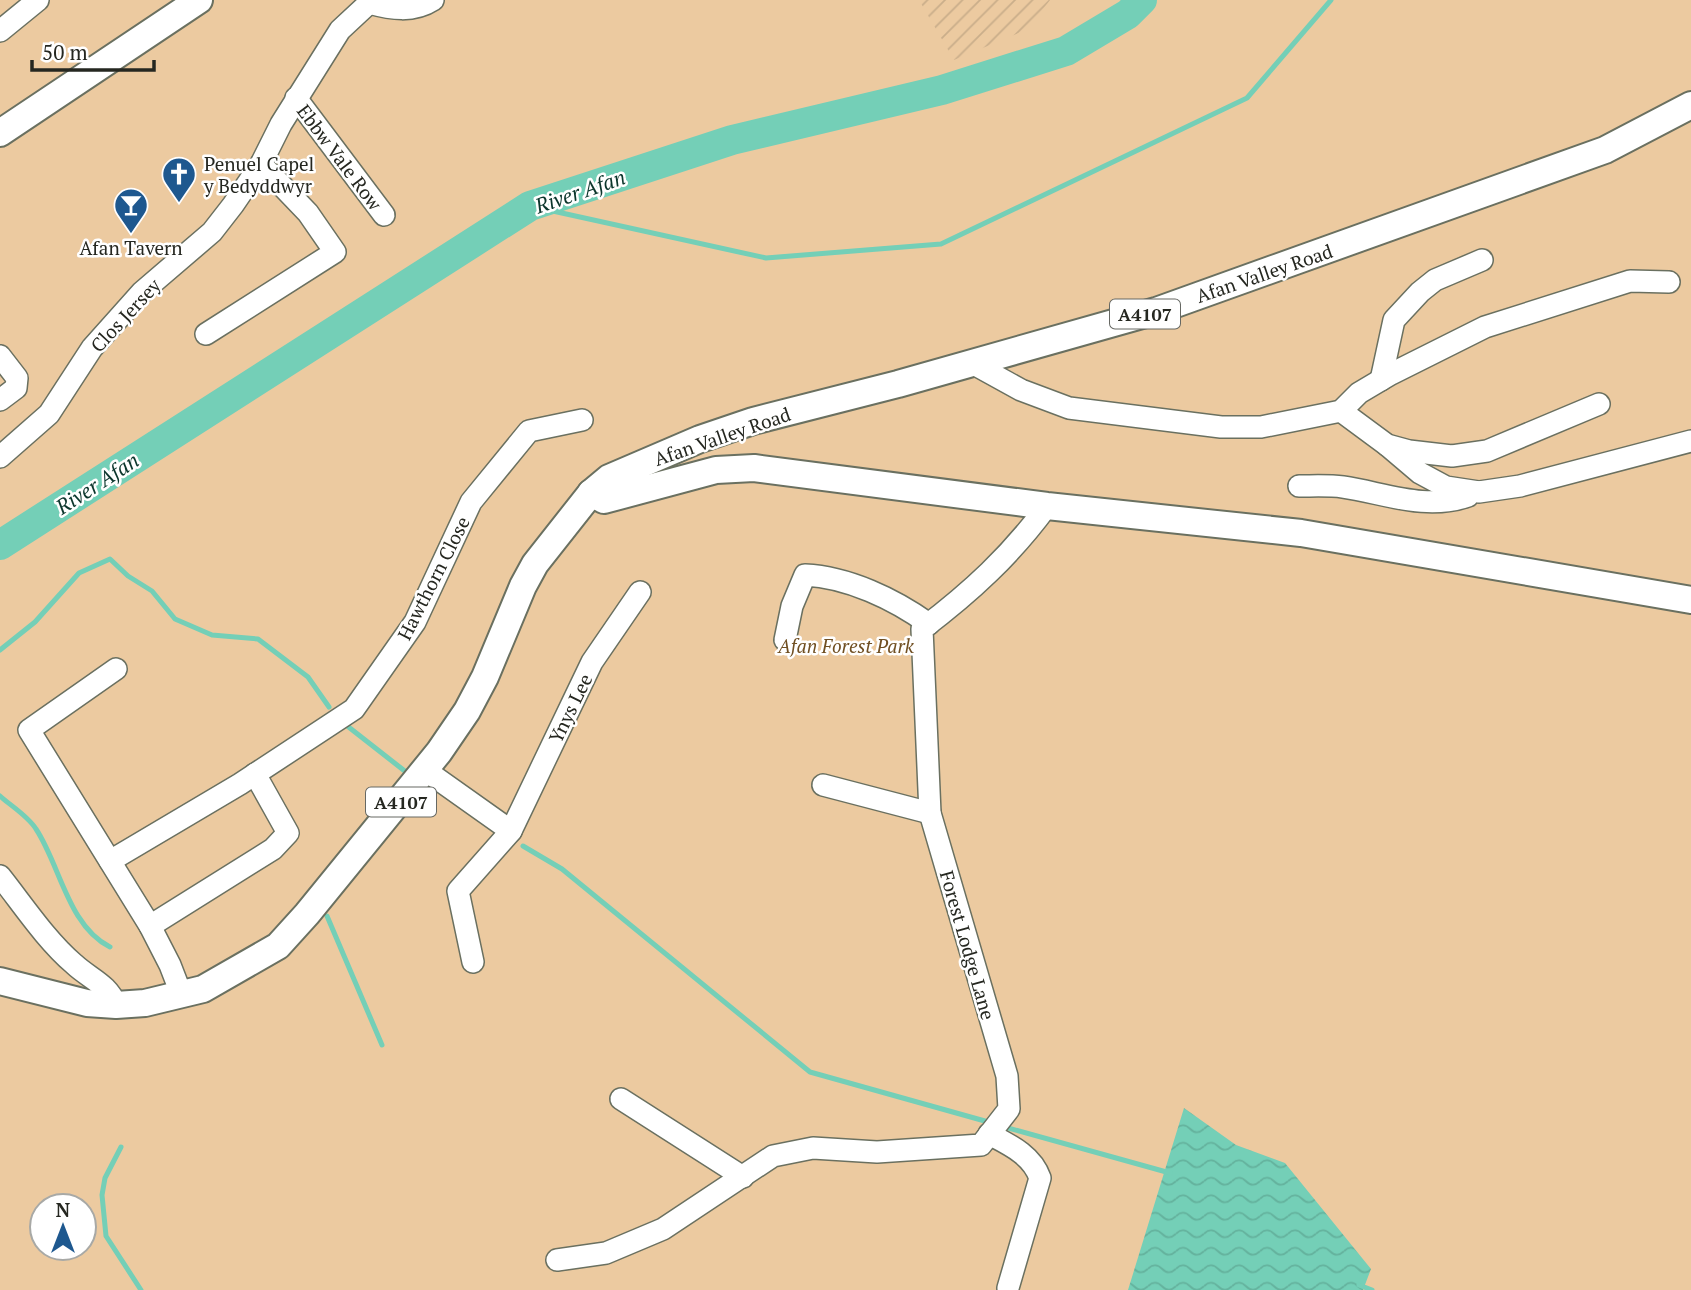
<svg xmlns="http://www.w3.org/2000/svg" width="1691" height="1290" viewBox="0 0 1691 1290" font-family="'PT Serif',serif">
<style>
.park{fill:#eccaa0;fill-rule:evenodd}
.garden{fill:url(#garden-furrows)}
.water{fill:url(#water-waves)}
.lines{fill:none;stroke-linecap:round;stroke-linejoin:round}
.stream{stroke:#74cfb7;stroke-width:5}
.river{stroke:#74cfb7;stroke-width:30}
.minor-casing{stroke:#6a7060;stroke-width:24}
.major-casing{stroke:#6a7060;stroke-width:30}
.minor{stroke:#fff;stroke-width:21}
.major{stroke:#fff;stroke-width:26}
.labels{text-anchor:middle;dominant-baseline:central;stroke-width:5;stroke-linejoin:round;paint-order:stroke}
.shield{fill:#fff;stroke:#666863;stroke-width:2}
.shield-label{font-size:18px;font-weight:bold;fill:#252720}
.street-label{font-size:19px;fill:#252720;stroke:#fff}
.poi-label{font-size:19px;fill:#252720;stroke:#fff;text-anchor:start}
.park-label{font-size:19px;font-style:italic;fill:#704f22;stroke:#fff}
.water-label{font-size:21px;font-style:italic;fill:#0b362c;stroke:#fff}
</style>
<defs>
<pattern id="garden-furrows" width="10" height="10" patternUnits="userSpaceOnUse" patternTransform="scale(1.75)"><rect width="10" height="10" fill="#eccaa0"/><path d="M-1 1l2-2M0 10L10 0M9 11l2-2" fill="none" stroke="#caae8a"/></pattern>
<pattern id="water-waves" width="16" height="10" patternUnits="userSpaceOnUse" patternTransform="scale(1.75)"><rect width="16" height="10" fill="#74cfb7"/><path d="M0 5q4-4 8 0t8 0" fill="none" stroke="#64b29d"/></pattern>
</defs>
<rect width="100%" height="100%" fill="#edf4e1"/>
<!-- park -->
<path class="park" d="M0,0H1691V1290H0ZM42,1206H84V1248H42Z"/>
<!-- garden -->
<polygon class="garden" points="919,0 1050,0 1028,29 954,60"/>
<!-- water -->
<polygon class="water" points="1184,1108 1236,1145 1285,1163 1371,1269 1363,1290 1128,1290"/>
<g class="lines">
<!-- stream -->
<g class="stream">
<polyline points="530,206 766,258 941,244 1247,98 1331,0"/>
<polyline points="0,650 35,622 79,573 110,559 128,576 152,591 175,619 212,635 258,639 308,677 329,707"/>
<polyline points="346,725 406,772"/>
<path d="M0,796C11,806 28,816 36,829C60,865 68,926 110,947"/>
<polyline points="523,846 562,869 810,1072 992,1123"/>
<polyline points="327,916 382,1045"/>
<polyline points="1001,1126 1170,1173"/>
<polyline points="121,1147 105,1178 102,1195 106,1236 141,1290"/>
<polyline points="1359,1285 1372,1290"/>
</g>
<!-- river -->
<polyline class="river" points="0,545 530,206 732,140 942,90 1066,51 1128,14 1142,0"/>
<!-- minor casing -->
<g class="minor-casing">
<g id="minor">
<path d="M369,3C391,9 413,13 433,0"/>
<polyline points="0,31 38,0"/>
<polyline points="296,98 384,215"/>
<polyline points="206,334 335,252 308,213 261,164"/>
<polyline points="0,356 17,378 16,388 0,400"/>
<polyline points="972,363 1021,390 1069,408 1221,427 1261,427 1341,411 1359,393 1391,374 1485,327 1630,281 1669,282"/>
<polyline points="1381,380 1394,320 1420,292 1435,280 1482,260"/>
<polyline points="1341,411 1387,445 1409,451 1452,456 1487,451 1599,404"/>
<polyline points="1387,445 1420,473 1446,487 1479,492 1520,486 1691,441"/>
<polyline points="0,457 49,414 92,348 142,292 212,232 233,205 261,164 281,124 340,30 369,3"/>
<path d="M1299,486C1313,486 1328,485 1343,487C1384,493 1426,511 1468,496"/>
<path d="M785,640L792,606L805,575C848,577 894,599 929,624"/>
<polyline points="116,669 29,730 150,926 170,965 182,996"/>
<polyline points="425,770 511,831"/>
<polyline points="823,785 930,813"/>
<polyline points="110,861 240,784 354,709 415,622 471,502 529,431 582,420"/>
<path d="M0,876C23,905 46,940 74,964C90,979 108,984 116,1005"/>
<polyline points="150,926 273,849 288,833 255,774"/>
<polyline points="473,962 458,891 511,831 592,662 640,592"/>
<polyline points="621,1099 743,1177"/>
<path d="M989,1134C1010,1145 1032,1155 1040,1178L1008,1288"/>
<path d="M557,1260L606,1253L663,1229L773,1156L813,1148L877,1152L981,1145L1009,1109L1007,1076L930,813L922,629C971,592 1011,555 1047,506"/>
</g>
</g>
<!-- major casing -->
<g class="major-casing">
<g id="major">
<polyline points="0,133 199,0"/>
<polyline points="591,493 604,500 716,470 754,468 1047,506 1301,533 1691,600"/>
<polyline points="0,981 87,1003 116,1005 145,1003 203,989 278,946 307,914 439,752 467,711 485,677 523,586 535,564 591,493 609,478 700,439 753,421 898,384 1156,311 1605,150 1691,105"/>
</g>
</g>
<!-- minor -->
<use href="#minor" class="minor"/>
<!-- major -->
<use href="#major" class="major"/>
</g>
<!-- icons -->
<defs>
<g id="church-pin" transform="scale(1.75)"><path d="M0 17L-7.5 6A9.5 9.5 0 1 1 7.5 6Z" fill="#1e588f" stroke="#fff"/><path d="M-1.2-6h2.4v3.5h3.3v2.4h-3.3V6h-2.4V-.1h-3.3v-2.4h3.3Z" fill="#fff"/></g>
<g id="bar-pin" transform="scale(1.75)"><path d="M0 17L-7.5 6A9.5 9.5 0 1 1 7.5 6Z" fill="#1e588f" stroke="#fff"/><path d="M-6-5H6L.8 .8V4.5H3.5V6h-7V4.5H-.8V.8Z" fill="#fff"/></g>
</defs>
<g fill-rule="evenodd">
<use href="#church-pin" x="179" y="174"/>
<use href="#bar-pin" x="131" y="205"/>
</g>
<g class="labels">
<!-- shield labels -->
<g class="shield">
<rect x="1110" y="299.5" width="70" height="29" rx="5"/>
<rect x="366" y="787.5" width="70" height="29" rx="5"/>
</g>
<g class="shield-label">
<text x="1145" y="314">A4107</text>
<text x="401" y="802">A4107</text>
</g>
<!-- street labels -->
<g class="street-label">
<text transform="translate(340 157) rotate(53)">Ebbw Vale Row</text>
<text transform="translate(1264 273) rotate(-19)">Afan Valley Road</text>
<text transform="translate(125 315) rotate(-47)">Clos Jersey</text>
<text transform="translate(722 436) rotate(-19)">Afan Valley Road</text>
<text transform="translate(433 578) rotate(-63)">Hawthorn Close</text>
<text transform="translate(570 708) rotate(-64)">Ynys Lee</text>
<text transform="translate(968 945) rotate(74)">Forest Lodge Lane</text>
</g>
<!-- poi labels -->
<g class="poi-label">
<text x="204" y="163">Penuel Capel<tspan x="204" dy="22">y Bedyddwyr</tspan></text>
<text x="131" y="247" text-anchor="middle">Afan Tavern</text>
</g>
<!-- park labels -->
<g class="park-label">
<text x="846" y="645">Afan Forest Park</text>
</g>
<!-- water labels -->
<g class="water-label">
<text transform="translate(580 191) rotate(-19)">River Afan</text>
<text transform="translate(97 483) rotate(-33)">River Afan</text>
</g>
</g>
<!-- north arrow -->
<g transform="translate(63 1227)"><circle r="33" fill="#ffffff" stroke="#a8a9a6" stroke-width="2"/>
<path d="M0-5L12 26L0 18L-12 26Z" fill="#1e588f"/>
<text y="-10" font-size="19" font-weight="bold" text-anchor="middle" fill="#252720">N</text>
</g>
<!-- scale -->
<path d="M32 60v10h122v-10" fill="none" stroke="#252720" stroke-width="3.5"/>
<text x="42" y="60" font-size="21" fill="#252720" stroke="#ffffff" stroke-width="5" paint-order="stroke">50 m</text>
</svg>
